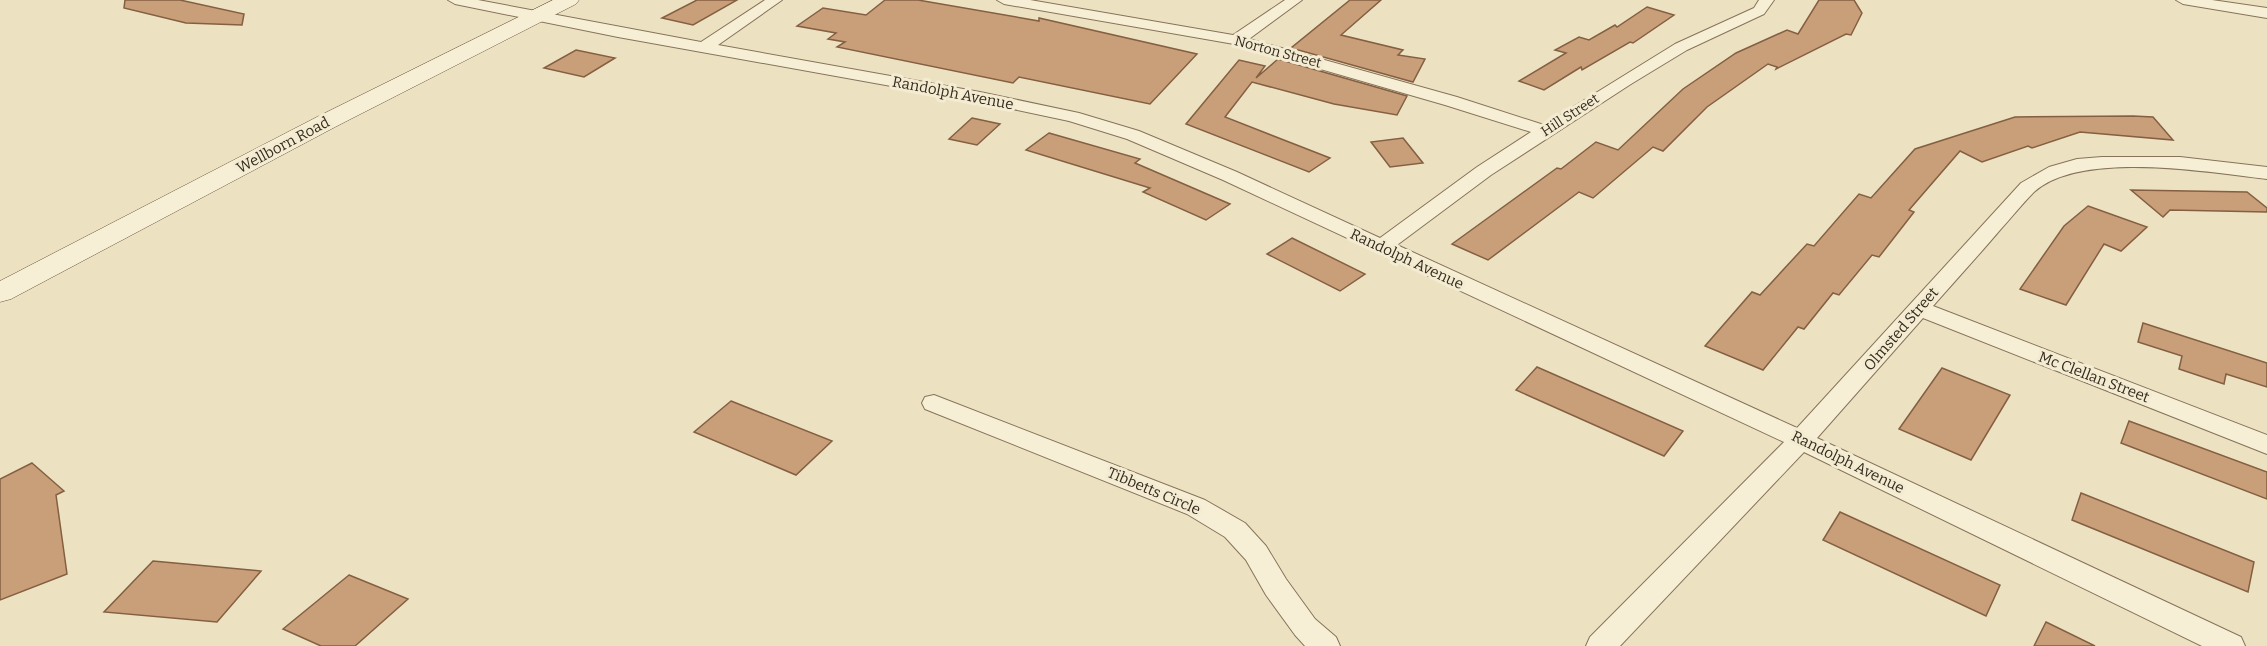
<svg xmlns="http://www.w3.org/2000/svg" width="2267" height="646" viewBox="0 0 2267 646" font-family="Bitter,serif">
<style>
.building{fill:#c99f7a;stroke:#845f41;stroke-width:1.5}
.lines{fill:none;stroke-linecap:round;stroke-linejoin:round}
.street-casing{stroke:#86735a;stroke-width:2}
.secondary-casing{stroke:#67543d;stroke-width:1}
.street{fill:#f7efd5;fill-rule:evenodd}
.secondary{fill:#f7efd5;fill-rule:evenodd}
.labels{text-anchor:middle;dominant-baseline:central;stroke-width:6;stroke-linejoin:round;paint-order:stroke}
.far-street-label{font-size:14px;fill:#362b1e;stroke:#f4ecd2}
.street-label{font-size:15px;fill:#362b1e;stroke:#f4ecd2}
</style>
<rect width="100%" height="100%" fill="#ece2c2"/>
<!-- building -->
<g class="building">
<polygon points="125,0 180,0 244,14 242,25 186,23 124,8"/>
<polygon points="697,0 737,0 693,25 662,18"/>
<polygon points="885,0 918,0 1039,21 1039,18 1197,54 1150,104 1019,77 1013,83 837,47 845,42 828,39 836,33 797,26 823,8 866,15"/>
<polygon points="1350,0 1381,0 1341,35 1403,50 1398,55 1425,59 1413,82 1291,48"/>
<polygon points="1819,0 1854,0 1862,13 1851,35 1846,34 1776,69 1777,67 1768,64 1707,107 1663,151 1653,147 1593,198 1579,192 1488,260 1452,244 1557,168 1561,169 1596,142 1618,150 1683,89 1736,53 1787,30 1798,34"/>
<polygon points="1647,7 1674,15 1633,43 1630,42 1582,70 1581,67 1544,90 1519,81 1566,53 1555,50 1579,37 1589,40 1615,25 1617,27"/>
<polygon points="576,50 615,58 584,77 544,68"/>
<polygon points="1278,59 1407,96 1397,115 1334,104 1252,82 1225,117 1330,158 1309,172 1186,124 1239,60 1265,66 1256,78"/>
<polygon points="2133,116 2153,117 2173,140 2080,132 2032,148 2028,146 1982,162 1960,151 1909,210 1914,212 1879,257 1872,255 1839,295 1833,293 1804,329 1798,327 1763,370 1705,346 1752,292 1760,295 1807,244 1814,246 1859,194 1871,198 1915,149 2015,117"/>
<polygon points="972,118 1000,124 977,145 949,139"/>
<polygon points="1049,133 1140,159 1135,163 1230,204 1206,220 1143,192 1150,188 1026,150"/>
<polygon points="1403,138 1423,163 1390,167 1371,142"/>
<polygon points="2131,190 2247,192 2267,208 2267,212 2170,210 2163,217"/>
<polygon points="2088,206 2147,227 2121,251 2104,244 2066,305 2020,289 2064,226"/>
<polygon points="1292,238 1365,274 1340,291 1267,254"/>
<polygon points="2143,323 2267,363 2267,387 2226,374 2224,384 2179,369 2182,356 2138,342"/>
<polygon points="1537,367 1683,431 1664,456 1516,390"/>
<polygon points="1942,368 2010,395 1971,460 1899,429"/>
<polygon points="731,401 832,441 796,475 694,432"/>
<polygon points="2129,421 2267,472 2267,499 2121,443"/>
<polygon points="32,463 64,491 56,495 67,574 0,600 0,479"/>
<polygon points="2081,493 2254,562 2248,592 2072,520"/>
<polygon points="1840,512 2000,585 1986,616 1823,540"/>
<polygon points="153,561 261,571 217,622 104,612"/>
<polygon points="349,575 408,599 355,646 321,646 283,629"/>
<polygon points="2046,622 2095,646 2034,646"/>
</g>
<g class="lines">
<!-- street casing -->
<g class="street-casing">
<g id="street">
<path d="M448,0H478L701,42L765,0H782L718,45L980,92L1079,113L1139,131L1237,172L1380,238L1477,167L1531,132L1445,105L1234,44L1004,4L997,0H1030L1233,35L1285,0H1302L1249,39L1457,97L1544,125L1675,44L1754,8L1759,0H1774L1764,14L1687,50L1631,84L1491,175L1397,245L1797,428L2021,183L2049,167L2077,159L2102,157H2180L2267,167V179C2208,172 2080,150 2034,192C2022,204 2011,218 2000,230C1978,256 1955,281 1933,306L2267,435V454L1923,318L1817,438L2241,637L2245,646H2202L1804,452L1620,646H1586L1590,637L1784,442L1223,180L1127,139L1069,121L980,102L618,37L455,4Z"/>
<polygon points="2176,0 2212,0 2267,8 2267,18 2183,4"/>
<polygon points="934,395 1205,500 1245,523 1266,546 1286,579 1315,619 1336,637 1340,646 1305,646 1295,635 1266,595 1246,560 1225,537 1187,514 925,409 922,403 925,397"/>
</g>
</g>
<!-- secondary casing -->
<g class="secondary-casing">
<polygon id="secondary" points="553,0 579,0 576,4 335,127 11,299 0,302 0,281 317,117"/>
</g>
<!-- street -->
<use href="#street" class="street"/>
<!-- secondary -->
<use href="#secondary" class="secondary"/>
</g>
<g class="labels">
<!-- far-street labels -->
<g class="far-street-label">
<text transform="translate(1278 52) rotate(15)">Norton Street</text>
<text transform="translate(1570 115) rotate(-33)">Hill Street</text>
</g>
<!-- street labels -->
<g class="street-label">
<text transform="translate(953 93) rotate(11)">Randolph Avenue</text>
<text transform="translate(283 145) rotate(-28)">Wellborn Road</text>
<text transform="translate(1407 259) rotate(25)">Randolph Avenue</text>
<text transform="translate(1901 329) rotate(-49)">Olmsted Street</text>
<text transform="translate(2094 377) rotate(21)">Mc Clellan Street</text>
<text transform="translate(1848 462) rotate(26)">Randolph Avenue</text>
<text transform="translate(1154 491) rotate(23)">Tibbetts Circle</text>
</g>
</g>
</svg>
